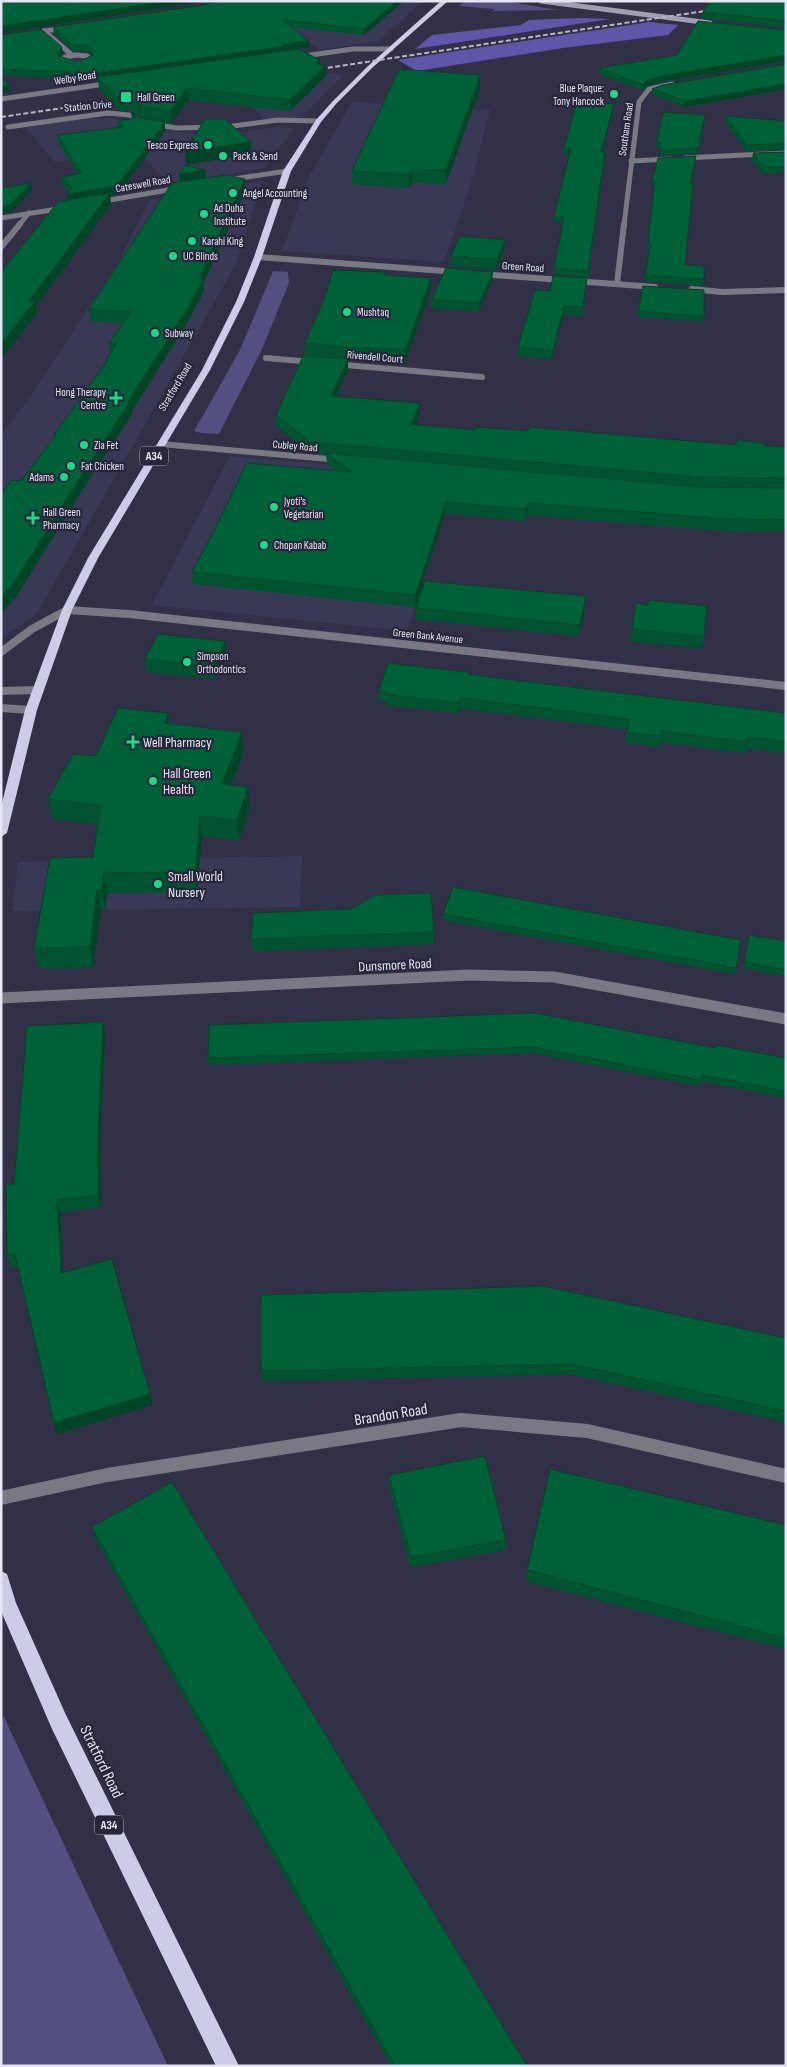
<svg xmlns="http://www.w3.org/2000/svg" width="787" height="2067" viewBox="0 0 787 2067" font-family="'Sofia Sans Condensed',sans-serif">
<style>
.built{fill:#393855}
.green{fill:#535081}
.forest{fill:#5f56aa}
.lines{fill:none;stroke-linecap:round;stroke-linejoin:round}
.minor-far4{stroke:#797984;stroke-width:5}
.minor-far3{stroke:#797984;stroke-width:6}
.minor-far2{stroke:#797984;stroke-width:8}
.minor-far1{stroke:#797984;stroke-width:11}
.minor{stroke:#797984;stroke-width:14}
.tertiary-far1{stroke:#797984;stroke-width:5}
.tertiary{stroke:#797984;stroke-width:8}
.secondary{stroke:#a0a0b2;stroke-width:5}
.trunk{fill:#cccce6;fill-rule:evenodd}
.rail{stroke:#b5b5c5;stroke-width:2;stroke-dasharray:5 2.5;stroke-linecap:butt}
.wall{fill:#005331}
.shaded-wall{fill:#004428}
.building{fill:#006139;stroke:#004428}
.poi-dot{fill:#1cd988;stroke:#27263b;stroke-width:2}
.labels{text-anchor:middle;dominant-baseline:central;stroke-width:4.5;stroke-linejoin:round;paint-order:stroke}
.far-street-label{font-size:11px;fill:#e5e5f3;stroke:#27263b}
.far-poi-label{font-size:11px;fill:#e5e5f3;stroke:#27263b;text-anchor:start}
.shield{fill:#27263b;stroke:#acacbc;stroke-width:1}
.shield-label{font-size:12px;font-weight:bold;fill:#e5e5f3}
.poi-label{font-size:14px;fill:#e5e5f3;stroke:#27263b;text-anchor:start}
.street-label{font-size:14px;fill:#e5e5f3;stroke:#27263b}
.near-street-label{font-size:16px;fill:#e5e5f3;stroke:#27263b}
</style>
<rect width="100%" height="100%" fill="#313046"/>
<!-- built -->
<g class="built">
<polygon points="327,1 423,1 379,41 320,50 303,38 279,31"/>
<polygon points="333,73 343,75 302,117 266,119 228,90"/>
<polygon points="352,102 490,110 470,187 444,262 282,251 310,175"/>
<polygon points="113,118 143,127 197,134 189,141 276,127 294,128 265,168 169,184 136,149 55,162 25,127 84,119"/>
<polygon points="262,181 237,262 38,612 1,640 1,436 30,397 119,261 150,200"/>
<polygon points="230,456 349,466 432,554 407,631 152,605"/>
<polygon points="302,856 300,907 12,911 18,862"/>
</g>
<!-- green -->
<g class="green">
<polygon points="465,1 505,1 557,10 494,11 494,9 459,6"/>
<polygon points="273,271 288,272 289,283 262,349 219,434 201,433 194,431 240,350"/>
<polygon points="4,1717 168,2066 1,2066 1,1718"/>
</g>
<!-- forest -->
<g class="forest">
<polygon points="581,18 610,19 415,49 432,35 521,25 529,20"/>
<polygon points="650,22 678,25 668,35 563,48 417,71 398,60"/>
</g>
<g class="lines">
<!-- minor-far4 -->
<g class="minor-far4">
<polyline points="44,31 72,55"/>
<polyline points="32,33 65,28"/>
<polygon points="76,55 87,56 90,59 77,64 63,60 65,57"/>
<polyline points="297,57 353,49 391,49"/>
<polyline points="1,99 112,83"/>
<polyline points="8,127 108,113 129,115 143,122 176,128 225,127 278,120 318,121"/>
<polyline points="684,158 786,153"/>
<polyline points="631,161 670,159"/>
<polyline points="19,225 29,213"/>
<polyline points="624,225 639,102 649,89 672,84"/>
</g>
<!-- minor-far3 -->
<g class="minor-far3">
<polyline points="1,247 20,224"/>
<polyline points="258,257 458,272"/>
<polyline points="480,274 655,287"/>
<polyline points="617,284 624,224"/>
<polyline points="692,289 722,292 786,290"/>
<polyline points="266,358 312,362"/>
<polyline points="334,364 482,377"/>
<polyline points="161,444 339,460"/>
</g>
<!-- minor-far2 -->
<polyline class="minor-far2" points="67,610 129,614 786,686"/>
<!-- minor-far1 -->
<polyline class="minor-far1" points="1,998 469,975 554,977 786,1019"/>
<!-- minor -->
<polyline class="minor" points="1,1498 107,1475 461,1420 587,1431 786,1476"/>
<!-- tertiary-far1 -->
<g class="tertiary-far1">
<polyline points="227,180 287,171"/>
<polyline points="98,202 180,188"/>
<polyline points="1,218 64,208"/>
</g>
<!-- tertiary -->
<g class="tertiary">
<polyline points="1,652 32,629 67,610"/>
<polyline points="1,691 39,690"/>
<polyline points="1,708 31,710"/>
</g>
<!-- secondary -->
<polyline class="secondary" points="541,1 710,23"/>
<!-- trunk -->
<g class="trunk">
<polygon points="441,1 448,1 372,68 336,104 321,122 291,171 262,257 244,302 210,370 98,558 72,610 37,710 7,833 1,837 1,807 25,710 62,610 88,558 202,370 236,302 254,257 283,171 316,120 332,102 368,66"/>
<polygon points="1,1571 7,1574 16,1603 66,1715 239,2066 216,2066 52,1729 1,1611"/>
</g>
<!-- rail -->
<g class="rail">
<polyline points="313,70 718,9"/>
<polyline points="1,117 125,99"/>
</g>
</g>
<!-- wall -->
<g class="wall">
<polygon points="218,1 404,1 364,35 292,27 309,41 309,47 286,50 286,51 320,60 320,64 326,76 290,111 188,100 171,123 144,118 131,111 120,110 99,89 98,80 91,81 89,79 1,75 1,35 63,53 60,57 77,62 92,55 87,52 74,51 54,34 53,27 203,5"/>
<polygon points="786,1 786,27 702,18 703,12"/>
<polygon points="786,30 786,61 660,82 646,87 642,90 599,74 599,68 677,55"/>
<polygon points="786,64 786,89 684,107 652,94 652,89"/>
<polygon points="480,75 480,88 446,184 412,182 409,188 352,184 352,171"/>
<polygon points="613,110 602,152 605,158 588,277 554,274 563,223 554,222 554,217 570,154 563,153 564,148"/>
<polygon points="131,113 141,118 165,122 165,131 118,194 110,196 111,204 36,306 37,313 1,359 1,272 67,200 67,194 69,191 62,185 61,177 78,174 59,144 57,135 119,128 118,121 132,119"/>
<polygon points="705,115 698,153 660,155 661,148 656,147 657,142"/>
<polygon points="726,116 786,121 786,149 746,151 725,122"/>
<polygon points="786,152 786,172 762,173 752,159 753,153"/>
<polygon points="696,156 691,184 685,265 704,279 703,286 644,281 650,249 648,249 654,187 652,186 652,181"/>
<polygon points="205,170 206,178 246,190 203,284 204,291 187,323 132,411 132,414 78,497 16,597 1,613 1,494 21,481 54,438 54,435 106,362 106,360 111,353 109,343 123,323 91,321 89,309 180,182"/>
<polygon points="504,250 496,270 450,266 451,256"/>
<polygon points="385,275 431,290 405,363 353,359 352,361 348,360 348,370 336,397 420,403 420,414 415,425 475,430 528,431 736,445 786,447 786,531 727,531 527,515 526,521 445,513 415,607 193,584 192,572 335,470 327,464 326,454 311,453 276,426 276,415 305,356 305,343"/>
<polygon points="492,280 479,311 431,308 432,299"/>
<polygon points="586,287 582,316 563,314 552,359 518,356 518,347 550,291"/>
<polygon points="638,311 704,316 703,321 638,317"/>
<polygon points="585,606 579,636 416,619 416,608"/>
<polygon points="632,629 704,636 702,648 630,641"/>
<polygon points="225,641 226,653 215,679 147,672 145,659"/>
<polygon points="468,674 786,713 786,753 746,748 745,753 660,742 659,747 625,742 627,729 460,708 459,713 386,705 386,702 379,701 379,690"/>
<polygon points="168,713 169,724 244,751 232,785 250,807 239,840 202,836 197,892 108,893 105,910 101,910 93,967 39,968 34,948 93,857 98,824 52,819 48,799 96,756"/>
<polygon points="351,909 434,932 434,944 253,951 251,939"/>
<polygon points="443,914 741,940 734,974 443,920"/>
<polygon points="749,935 786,941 786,976 743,968"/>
<polygon points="103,1022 105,1034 100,1143 101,1207 60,1212 63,1273 152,1405 57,1434 18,1266 11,1267 7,1255 14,1184"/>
<polygon points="209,1025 716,1048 786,1058 786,1098 701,1081 700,1086 533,1053 209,1065 208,1058"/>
<polygon points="786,1338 786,1422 571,1374 262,1381 261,1371"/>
<polygon points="389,1475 506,1540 505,1550 410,1567 389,1486"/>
<polygon points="786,1525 786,1649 526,1581 527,1570"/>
<polygon points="92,1527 527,2066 391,2066 95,1538"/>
</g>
<!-- shaded-wall -->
<g class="shaded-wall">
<polygon points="170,1 208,1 1,33 1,26"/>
<polygon points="397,1 404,1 364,35 364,29"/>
<polygon points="309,41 309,47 286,50 286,53 97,77 98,80 91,81 90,74 281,44"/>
<polygon points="62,47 63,53 59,59 58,53"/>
<polygon points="786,55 785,61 660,82 646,87 642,90 643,85 646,81 661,76"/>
<polygon points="320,60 320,70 326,65 326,76 290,111 290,100 316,64"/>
<polygon points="480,75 480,88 446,184 446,170"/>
<polygon points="786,84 786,89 684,107 685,101"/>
<polygon points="10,85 11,92 1,93 1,87"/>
<polygon points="187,88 188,100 171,123 170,111"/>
<polygon points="614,104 613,110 601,157 601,152"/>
<polygon points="165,122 165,131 118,194 110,196 111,204 36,306 37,313 1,359 1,344 29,301 68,203 67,194"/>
<polygon points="251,142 251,154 186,165 185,152"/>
<polygon points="412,169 412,182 409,188 409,174"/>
<polygon points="205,170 206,180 180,184 179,174"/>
<polygon points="245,179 246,190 203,284 204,291 187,323 132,411 132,414 78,497 16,597 1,613 1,597 128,402 199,279"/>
<polygon points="31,183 32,190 11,212 1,214 1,207"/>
<polygon points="505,240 504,250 496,270 497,259"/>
<polygon points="493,272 492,280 479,311 479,303"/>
<polygon points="431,278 431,290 405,363 405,350"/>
<polygon points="564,306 563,314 552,359 553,350"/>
<polygon points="353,347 353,359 352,361 352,348"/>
<polygon points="348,359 348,370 331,407 331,396"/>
<polygon points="420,403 420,414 411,435 411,424"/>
<polygon points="446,502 445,513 415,607 415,595"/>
<polygon points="528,503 527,515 526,521 526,509"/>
<polygon points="586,596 585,606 579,636 580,625"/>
<polygon points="225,641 226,653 215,679 214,667"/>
<polygon points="461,698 460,708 459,713 459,703"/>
<polygon points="168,713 170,733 164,723"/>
<polygon points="242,732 244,751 224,804 222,784"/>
<polygon points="248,787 250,807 239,840 237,820"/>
<polygon points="200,816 202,836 197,892 195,872"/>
<polygon points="104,873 108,893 105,910 102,890"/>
<polygon points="97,890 101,910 93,967 90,947"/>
<polygon points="103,1022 105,1034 100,1143 101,1207 98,1195 98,1130"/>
<polygon points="57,1200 60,1212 64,1285 61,1273"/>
<polygon points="150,1394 152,1405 57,1434 54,1423"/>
</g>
<!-- building -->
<g class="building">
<polygon points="1,1 94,1 97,2 103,1 170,1 1,26"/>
<polygon points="218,1 397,1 364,29 283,20 309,41 281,44 286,46 90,74 88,73 1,69 1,35 41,29 62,47 58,53 59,56 77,62 92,56 93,50 87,45 73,45 53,27 203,5"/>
<polygon points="710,1 786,1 786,21 703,12"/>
<polygon points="698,21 786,30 786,55 661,76 646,81 643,85 599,68 677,55"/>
<polygon points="299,49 320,60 316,64 326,65 290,100 187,88 170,111 143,106 129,100 119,98 97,77"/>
<polygon points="786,64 786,84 685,101 652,89 663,85"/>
<polygon points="399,69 480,75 446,170 412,169 409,174 352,171"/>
<polygon points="1,77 10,85 1,87"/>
<polygon points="577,102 614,104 601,152 605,152 588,271 554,268 564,217 554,217 571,148 564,148"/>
<polygon points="663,112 705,115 698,148 660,150 662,143 657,142"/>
<polygon points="131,113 141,118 165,122 117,186 67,194 72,187 61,177 82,173 57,135 123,127 118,121 136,118"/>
<polygon points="726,116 786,121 786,143 747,145"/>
<polygon points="205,119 225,119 251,142 185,152"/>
<polygon points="786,152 786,167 763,167 753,153"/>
<polygon points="696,156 690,184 693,184 685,265 704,266 704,279 645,275 651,243 649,243 649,231 655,181 652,181 658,158"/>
<polygon points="185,165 205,170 179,174"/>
<polygon points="226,175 245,179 199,279 203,280 186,311 128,402 130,402 76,484 13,584 1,597 1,494 12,480 21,481 56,435 54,435 108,360 106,360 117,343 109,343 131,312 89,309 172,183"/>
<polygon points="31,183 10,205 1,207 1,188"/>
<polygon points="110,193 29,301 35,301 1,344 1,272 58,202"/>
<polygon points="460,236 505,240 497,259 451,256"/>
<polygon points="446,268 493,272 479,303 432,299"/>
<polygon points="333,270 385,272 384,275 431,278 405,350 353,347 352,348 305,343 324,300"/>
<polygon points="553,276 587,278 583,307 564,306 553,350 518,347 535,290 550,291"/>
<polygon points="643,286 704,290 704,316 638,311"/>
<polygon points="303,356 348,359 331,396 420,403 411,424 475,430 476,427 528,431 529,427 737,445 737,440 765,443 764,446 786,447 786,478 700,477 311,442 276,415"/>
<polygon points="326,453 699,487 786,488 786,520 729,519 528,503 526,509 446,502 415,595 192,572 212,535 247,463 352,472"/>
<polygon points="425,581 586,596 580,625 416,608"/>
<polygon points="649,600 707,606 704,636 632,629 636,603 648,605"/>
<polygon points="158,634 225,641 214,667 145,659"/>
<polygon points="388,663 468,672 468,674 506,679 786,713 786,742 748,737 747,742 661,731 660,736 627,732 629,719 461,698 459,703 386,694 387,691 379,690"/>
<polygon points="118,708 168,713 164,723 242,732 222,784 248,787 237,820 200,816 195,872 104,873 102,890 97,890 90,947 34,948 50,858 93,857 101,805 48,799 73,754 96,756"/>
<polygon points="453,887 741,940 736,968 443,914"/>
<polygon points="431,893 434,932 251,939 253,913 351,909 375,895"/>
<polygon points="749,935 786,941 786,970 744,962"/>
<polygon points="535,1013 716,1048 716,1045 786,1058 786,1091 702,1075 701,1080 534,1047 208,1058 209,1025"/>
<polygon points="103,1022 98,1130 98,1195 57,1200 61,1273 112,1259 150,1394 54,1423 15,1254 7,1255 6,1185 14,1184 27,1026"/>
<polygon points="543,1286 786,1338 786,1411 572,1364 261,1371 261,1295"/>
<polygon points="485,1456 506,1540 411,1557 389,1475"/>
<polygon points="550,1469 786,1525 786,1638 527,1570"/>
<polygon points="172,1482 527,2066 395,2066 92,1527"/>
</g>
<!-- markers -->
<g class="poi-dot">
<circle cx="614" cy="94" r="5"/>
<rect x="120" y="91" width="12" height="12" rx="2.5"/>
<circle cx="208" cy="145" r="5"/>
<circle cx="223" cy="156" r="5"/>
<circle cx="233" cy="193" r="5"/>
<circle cx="204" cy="214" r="5"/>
<circle cx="192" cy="241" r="5"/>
<circle cx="173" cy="256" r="5"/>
<circle cx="347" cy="312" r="5"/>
<circle cx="155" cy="333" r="5"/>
<path d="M113.5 390.5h5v5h5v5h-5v5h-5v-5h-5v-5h5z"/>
<circle cx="84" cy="445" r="5"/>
<circle cx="71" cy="466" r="5"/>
<circle cx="64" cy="477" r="5"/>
<circle cx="274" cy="507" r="5"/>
<path d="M30.5 510.5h5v5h5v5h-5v5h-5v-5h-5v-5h5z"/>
<circle cx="264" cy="545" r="5"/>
<circle cx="187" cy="662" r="5"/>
<path d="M130.5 734.5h5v5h5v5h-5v5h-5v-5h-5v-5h5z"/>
<circle cx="153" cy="781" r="5"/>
<circle cx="158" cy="884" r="5"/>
</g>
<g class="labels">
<!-- far-street labels -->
<g class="far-street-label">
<text transform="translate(75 78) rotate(-9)">Welby Road</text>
<text transform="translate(88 106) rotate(-5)">Station Drive</text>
<text transform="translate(626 129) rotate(-82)">Southam Road</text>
<text transform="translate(143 184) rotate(-10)">Cateswell Road</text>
<text transform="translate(523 267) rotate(4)">Green Road</text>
<text transform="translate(375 357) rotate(5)">Rivendell Court</text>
<text transform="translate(175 387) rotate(-59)">Stratford Road</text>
<text transform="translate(295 446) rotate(5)">Cubley Road</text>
<text transform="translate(428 636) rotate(6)">Green Bank Avenue</text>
</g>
<!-- far-poi labels -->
<g class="far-poi-label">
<text x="604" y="88" text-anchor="end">Blue Plaque:<tspan x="604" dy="13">Tony Hancock</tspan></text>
<text x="137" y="97">Hall Green</text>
<text x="198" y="145" text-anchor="end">Tesco Express</text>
<text x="233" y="156">Pack &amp; Send</text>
<text x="243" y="193">Angel Accounting</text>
<text x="214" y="208">Ad Duha<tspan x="214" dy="13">Institute</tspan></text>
<text x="202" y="241">Karahi King</text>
<text x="183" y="256">UC Blinds</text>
<text x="357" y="312">Mushtaq</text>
<text x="165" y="333">Subway</text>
<text x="106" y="392" text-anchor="end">Hong Therapy<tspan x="106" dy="13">Centre</tspan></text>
<text x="94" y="445">Zia Fet</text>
<text x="81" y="466">Fat Chicken</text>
<text x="54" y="477" text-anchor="end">Adams</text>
<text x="284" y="501">Jyoti's<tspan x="284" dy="13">Vegetarian</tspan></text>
<text x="43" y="512">Hall Green<tspan x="43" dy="13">Pharmacy</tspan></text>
<text x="274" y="545">Chopan Kabab</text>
<text x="197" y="656">Simpson<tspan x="197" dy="13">Orthodontics</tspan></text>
</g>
<!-- shield labels -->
<g class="shield">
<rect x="140" y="446.5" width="28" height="19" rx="4"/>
<rect x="95" y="1815.5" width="28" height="19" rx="4"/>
</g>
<g class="shield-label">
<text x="154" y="456">A34</text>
<text x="109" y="1825">A34</text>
</g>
<!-- poi labels -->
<g class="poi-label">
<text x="143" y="742">Well Pharmacy</text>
<text x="163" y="773">Hall Green<tspan x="163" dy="16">Health</tspan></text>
<text x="168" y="876">Small World<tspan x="168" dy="16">Nursery</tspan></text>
</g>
<!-- street labels -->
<g class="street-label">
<text transform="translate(395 965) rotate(-3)">Dunsmore Road</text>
</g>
<!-- near-street labels -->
<g class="near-street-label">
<text transform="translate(391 1415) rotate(-9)">Brandon Road</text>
<text transform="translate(101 1762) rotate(64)">Stratford Road</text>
</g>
</g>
<!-- border -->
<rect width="787" height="2067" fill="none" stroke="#e5e5f3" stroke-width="5"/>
</svg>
